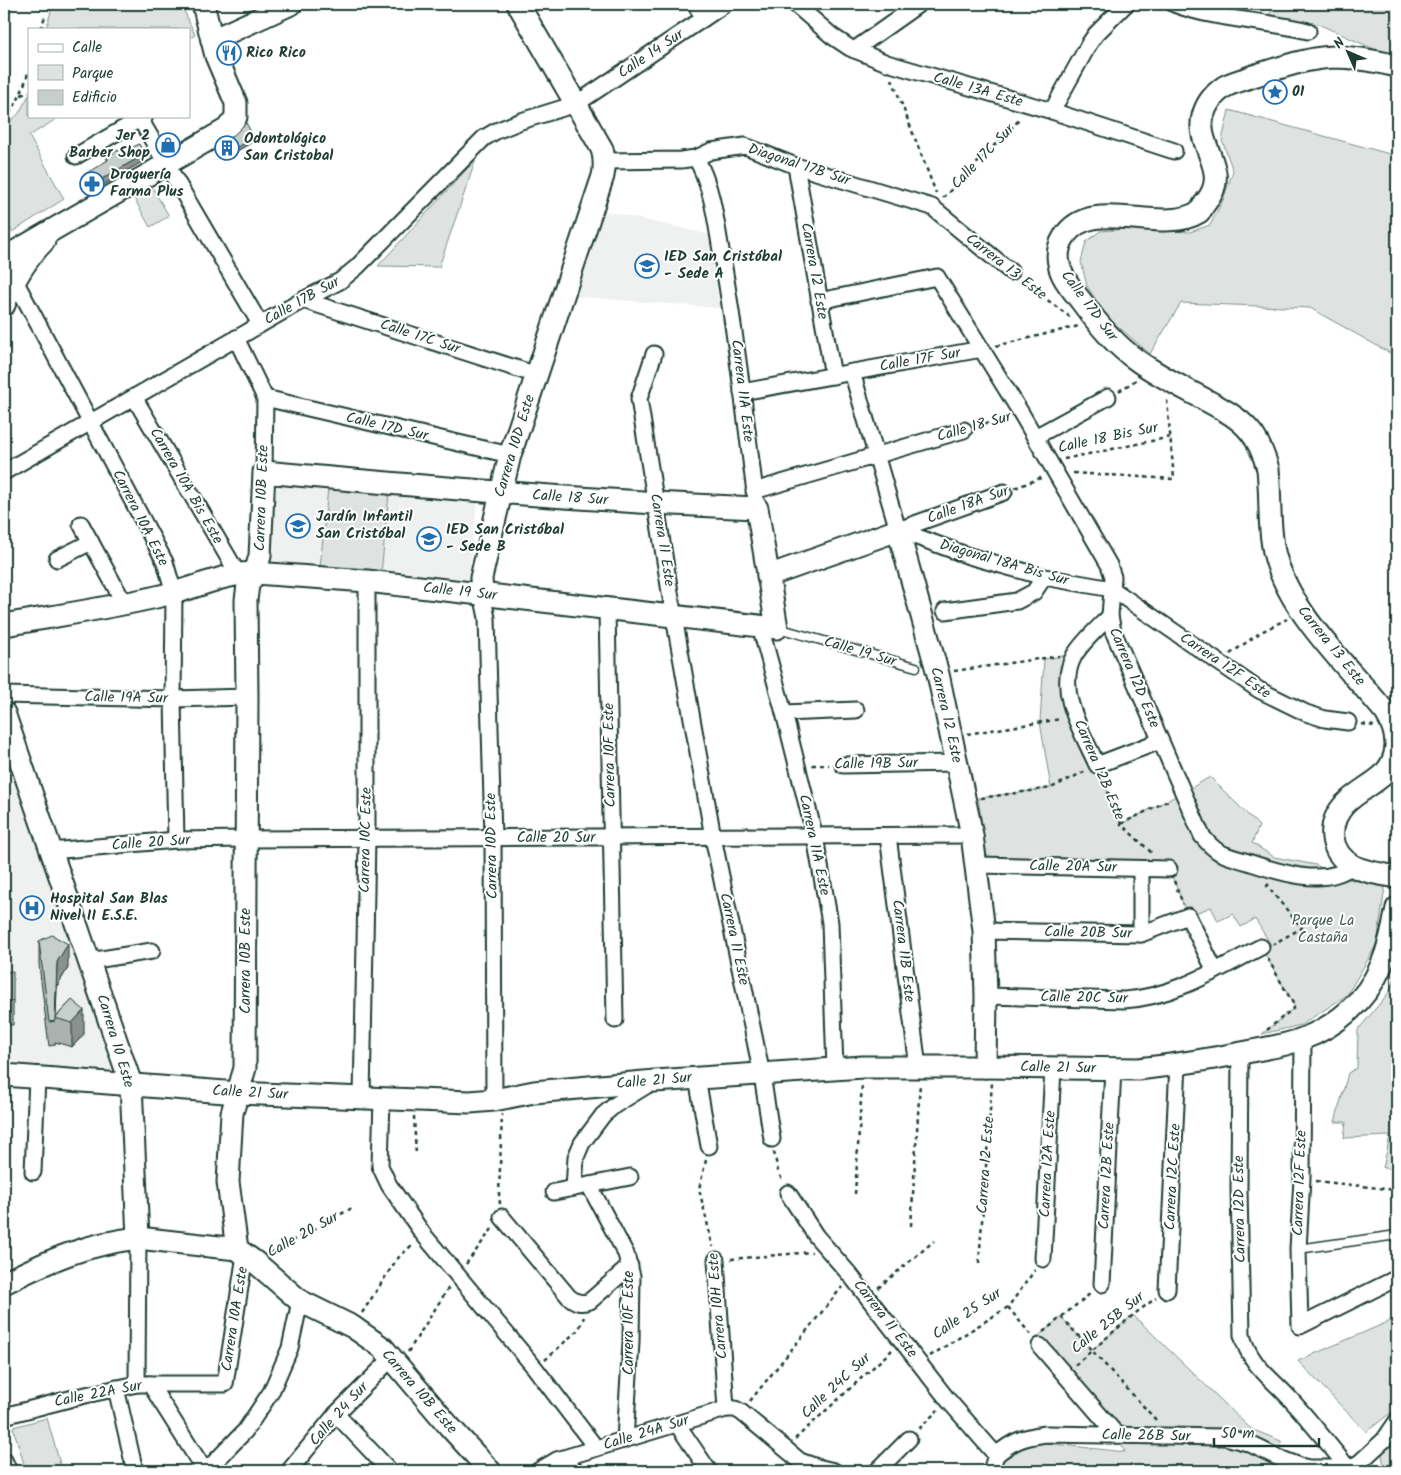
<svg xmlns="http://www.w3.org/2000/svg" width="1401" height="1475" viewBox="0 0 1401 1475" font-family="Kalam,sans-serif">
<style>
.built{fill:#eef1f0}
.green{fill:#dee3e2;stroke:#7e908b}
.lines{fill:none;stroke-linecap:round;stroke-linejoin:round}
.lane-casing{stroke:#1f3d34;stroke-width:11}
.street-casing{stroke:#1f3d34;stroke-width:19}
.secondary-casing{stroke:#1f3d34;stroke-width:25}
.path{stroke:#1f3d34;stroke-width:2.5;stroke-dasharray:4 4;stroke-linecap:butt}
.lane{stroke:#fff;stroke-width:8}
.street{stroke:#fff;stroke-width:15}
.secondary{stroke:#fff;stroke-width:21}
.wall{fill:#abb2af;stroke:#1f3d34}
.shaded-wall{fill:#8b918f;stroke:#1f3d34}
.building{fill:#c7cfcc;stroke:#1f3d34}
.labels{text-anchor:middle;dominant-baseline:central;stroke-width:4;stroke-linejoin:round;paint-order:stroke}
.poi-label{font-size:15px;font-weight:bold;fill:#1f3d34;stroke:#fff;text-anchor:start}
.street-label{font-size:15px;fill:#1f3d34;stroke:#fff}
.park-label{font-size:15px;fill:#455e57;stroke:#fff}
</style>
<rect width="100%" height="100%" fill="#fff"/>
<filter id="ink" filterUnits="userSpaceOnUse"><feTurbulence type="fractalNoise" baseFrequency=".02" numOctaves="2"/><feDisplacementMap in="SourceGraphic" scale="10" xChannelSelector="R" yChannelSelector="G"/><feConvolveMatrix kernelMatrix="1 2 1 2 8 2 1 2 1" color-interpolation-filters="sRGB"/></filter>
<g filter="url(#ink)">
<!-- built -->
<g class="built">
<polygon points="600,210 711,235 719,308 569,296"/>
<polygon points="277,483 328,488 320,568 269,563"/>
<polygon points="389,494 477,503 468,584 381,574"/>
<polygon points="4,752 118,1071 4,1064"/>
</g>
<!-- green -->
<g class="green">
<polygon points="53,4 184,4 182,6 195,35 189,39 189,29 46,29"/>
<polygon points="1278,4 1397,4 1397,56 1383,53 1318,24 1268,15"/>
<polygon points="29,95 29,116 61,116 29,136 64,199 12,232 4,216 4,128 19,113"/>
<polygon points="1229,110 1397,156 1397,357 1310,308 1181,303 1150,354 1107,317 1087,286 1081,262 1086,242 1100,231 1126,229 1190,232 1210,225 1223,200 1233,171 1222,140"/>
<polygon points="476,159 439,267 378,266"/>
<polygon points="152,187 169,216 150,227 134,198"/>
<polygon points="328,488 389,494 381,574 320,568"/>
<polygon points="1075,654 1067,679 1097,765 1121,824 1184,792 1210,777 1259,826 1252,843 1274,857 1316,865 1340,877 1385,887 1377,944 1347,995 1301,1025 1262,1034 1295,1007 1261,947 1271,945 1255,919 1241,927 1233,914 1218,921 1211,907 1188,916 1169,869 1163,864 987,858 978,798 1051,788 1040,722 1044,659"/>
<polygon points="1397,972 1397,1169 1383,1168 1390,1136 1344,1138 1346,1122 1335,1122 1348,1073 1357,1068 1358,1030 1390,991"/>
<polygon points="1133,1315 1251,1429 1281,1441 1284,1471 998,1471 1001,1460 1020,1447 1036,1442 1125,1452 1117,1435 1035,1339 1061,1317 1092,1350"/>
<polygon points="1397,1318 1397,1405 1393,1411 1366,1432 1298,1361"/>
<polygon points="47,1418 62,1471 26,1471 13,1427"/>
<polygon points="1397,1427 1397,1471 1385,1471 1381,1449"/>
</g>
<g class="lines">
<!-- lane casing -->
<g class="lane-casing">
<g id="lane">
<polyline points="778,628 916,667"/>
<polyline points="1298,1249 1397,1235"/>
</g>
</g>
<!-- street casing -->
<g class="street-casing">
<g id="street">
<polyline points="695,4 704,18"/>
<polyline points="795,4 832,36 850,48 887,63 1052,111 1174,151"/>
<path d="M1174,4C1216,20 1263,20 1308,31"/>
<polyline points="854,50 919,4"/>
<polyline points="1052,111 1089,44 1096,34 1126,4"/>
<polyline points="140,119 260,324"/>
<polyline points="76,156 145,116"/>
<path d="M696,158C713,188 716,223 722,256C737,340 746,424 757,508"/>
<polyline points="605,161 681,160 696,158 711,151 745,146 796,166 932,207 1011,272"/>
<polyline points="796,166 833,376"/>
<polyline points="4,260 165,562 174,593 173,699 176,840"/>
<polyline points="303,300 537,375"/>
<path d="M819,301L937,277L1021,413L1109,565L1113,577L1110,616L1113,631L1202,836C1207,842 1212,848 1219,852C1228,857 1239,859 1248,862C1278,872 1325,888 1352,866"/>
<polyline points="236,338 265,398 264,472"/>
<polyline points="654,354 639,399 674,617 713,837 762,1075 772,1139"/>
<polyline points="852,372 898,530"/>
<polyline points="742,392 982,349"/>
<polyline points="134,397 238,574"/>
<polyline points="265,398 510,455"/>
<polyline points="1035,437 1108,397"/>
<polyline points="4,472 303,300 340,281 357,267 484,138 496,131 521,121 576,104 725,4"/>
<polyline points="754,491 964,430"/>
<polyline points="81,524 124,603"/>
<polyline points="898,530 969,556 1044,577 1112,589 1259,690 1306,713 1325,719 1348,722"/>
<polyline points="898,530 1004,492"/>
<polyline points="57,559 91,542"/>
<polyline points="482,594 487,618 493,838 494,1100"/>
<polyline points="607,610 615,1020"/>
<polyline points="945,611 1017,601 1034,592 1044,577"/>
<path d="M1110,616C1098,628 1082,642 1074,656C1055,691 1083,733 1097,765L1160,741"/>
<polyline points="760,626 784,713 815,837 830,923 835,1069"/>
<polyline points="4,695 173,699 247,697"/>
<polyline points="784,713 856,710"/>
<polyline points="843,765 957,763"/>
<polyline points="888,836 918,1067"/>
<polyline points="51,851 176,840 246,839 972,835"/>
<polyline points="977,865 1169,869"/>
<polyline points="1141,869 1141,934"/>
<polyline points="984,931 1141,934 1188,916 1215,971"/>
<polyline points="89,961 152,951"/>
<path d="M986,996L1124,1000C1174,997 1218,969 1261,947"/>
<polyline points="1303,1039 1302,1179 1298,1249 1300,1326 1397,1278"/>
<path d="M1240,1053L1239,1188L1242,1335C1250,1366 1273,1379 1293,1402C1312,1423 1330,1446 1348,1468"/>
<polyline points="697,1078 709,1146"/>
<polyline points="362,1098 367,839 367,581"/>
<polyline points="382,1099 380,1166 389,1185 423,1234 535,1368 596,1448"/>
<polyline points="33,1172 37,1078"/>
<polyline points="589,1185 626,1254 632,1276 631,1342 625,1440"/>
<polyline points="574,1188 576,1157 582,1143 603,1115 615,1105 649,1084"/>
<polyline points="554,1192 630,1177"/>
<polyline points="788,1193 816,1236 851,1276 948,1400 996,1455"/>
<path d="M502,1217L569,1297C577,1303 581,1304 590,1301L630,1266"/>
<polyline points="1043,1259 1053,1068"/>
<polyline points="716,1260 726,1409"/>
<polyline points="1102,1284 1113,1069"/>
<polyline points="1167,1290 1178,1064"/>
<polyline points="1040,1346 1117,1435"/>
<polyline points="137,1384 138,1238"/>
<polyline points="150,1384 205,1471"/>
<polyline points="116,1388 135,1471"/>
<polyline points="336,1414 390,1471"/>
<polyline points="4,1416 81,1396 137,1384 225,1384 245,1255"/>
<polyline points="677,1424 709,1471"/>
<path d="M996,1455C1013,1441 1023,1437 1046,1434L1225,1437L1248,1443L1279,1458L1300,1466L1310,1468H1348L1359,1463L1384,1440L1397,1421"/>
<polyline points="4,1460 9,1471"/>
<polyline points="557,1460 576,1471"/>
<polyline points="206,1471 245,1431 271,1392 290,1348 300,1301"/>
<polyline points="289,1471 336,1414 392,1358"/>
<polyline points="538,1471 557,1460 726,1409 735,1409 741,1412 800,1461 817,1467 834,1471"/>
<polyline points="877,1471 909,1439"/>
<polyline points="991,1471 996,1455"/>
</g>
</g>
<!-- secondary casing -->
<g class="secondary-casing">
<g id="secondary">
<polyline points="212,40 291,4"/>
<path d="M1397,66C1376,61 1356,57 1334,57C1306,58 1280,68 1253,76C1244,80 1232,82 1224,87C1214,94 1206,104 1203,116C1195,147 1232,170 1206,202C1203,205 1202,210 1199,212C1160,236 1091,194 1064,237C1059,245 1057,255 1059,264C1061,278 1073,290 1081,301C1098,324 1115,345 1138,361C1159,376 1182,387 1204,399C1220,408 1237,416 1249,430C1259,441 1264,455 1268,469C1271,497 1268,529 1275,556C1291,615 1348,666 1386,713C1399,734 1401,758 1382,776C1370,786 1356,793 1345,804C1327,823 1328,852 1353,866C1366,873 1383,874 1397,877"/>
<polyline points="4,258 227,129 236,117 236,103 216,56 203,4"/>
<path d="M4,305C13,281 26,259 44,241"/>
<polyline points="768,576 898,530 938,674 972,835 984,931 986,996 985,1067"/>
<path d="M482,594L481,578L510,455L603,176C605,166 605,159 602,149L518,4"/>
<path d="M4,625C60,615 118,607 173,593C200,586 227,573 255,573L367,581L777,628L757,508C592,501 428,487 264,472L260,556L255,573L248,585L246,600L247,697L245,1068L232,1113L228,1182L237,1249"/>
<polyline points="4,713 131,1084 138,1238"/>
<path d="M4,1075L238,1093L470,1102L494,1100L534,1092L655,1081L863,1067H985L1138,1069C1175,1065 1211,1059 1247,1052C1265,1048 1285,1046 1302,1039C1336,1027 1367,1000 1381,966C1389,948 1393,928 1397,908"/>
<path d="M4,1283C50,1260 86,1244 138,1238L237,1249L255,1262L300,1301L353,1327L383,1348L449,1426L490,1471"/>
</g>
</g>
<!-- path -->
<g class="path">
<polyline points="41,29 45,16"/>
<polyline points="892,79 936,193"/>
<polyline points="21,95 29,92"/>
<path d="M4,119C18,105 23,89 29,70"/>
<polyline points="943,198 1021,118"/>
<polyline points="1022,281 1070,317"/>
<polyline points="996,346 1079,326"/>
<polyline points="1119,391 1136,380"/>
<polyline points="977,426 1008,417"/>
<polyline points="1064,459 1171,437"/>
<polyline points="1073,473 1174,479 1167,400"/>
<polyline points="1015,488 1043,477"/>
<polyline points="1230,654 1261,632 1287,619"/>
<polyline points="954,671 1059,656"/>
<polyline points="1362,724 1374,726"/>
<polyline points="967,734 1061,719"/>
<polyline points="812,765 829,765"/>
<polyline points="1102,777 1121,824 1153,854"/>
<polyline points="981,798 1051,788 1086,771"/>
<polyline points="1121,824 1171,799"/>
<polyline points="1174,881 1183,904"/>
<polyline points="1269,884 1267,886 1302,928 1273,944"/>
<polyline points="1267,1030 1295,1007 1268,959"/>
<polyline points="414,1116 416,1156"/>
<polyline points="774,1152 778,1171 782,1180"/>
<polyline points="706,1160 699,1189 713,1247"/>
<polyline points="1316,1181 1397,1190"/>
<polyline points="855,1194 862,1084"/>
<polyline points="500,1204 499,1194 502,1114"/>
<polyline points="911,1226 920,1083"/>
<polyline points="271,1253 352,1208"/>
<polyline points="731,1259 812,1252"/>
<polyline points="979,1263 992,1083"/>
<polyline points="466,1264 492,1229"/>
<polyline points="878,1288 934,1241"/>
<polyline points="1008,1307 1031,1335"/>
<polyline points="362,1313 397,1259 413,1244"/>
<polyline points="1061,1317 1157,1421"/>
<polyline points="1043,1332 1091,1293"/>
<polyline points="408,1352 449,1287"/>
<polyline points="930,1356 1008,1307 1035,1270"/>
<polyline points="545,1360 579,1329 584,1317"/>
<polyline points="1075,1365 1133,1315 1156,1298"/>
<polyline points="750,1401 842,1287"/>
<polyline points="919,1429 938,1410"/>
<polyline points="795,1439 892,1350"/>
</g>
<!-- lane -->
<use href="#lane" class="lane"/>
<!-- street -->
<use href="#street" class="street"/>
<!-- secondary -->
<use href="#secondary" class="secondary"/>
</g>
<!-- wall -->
<g class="wall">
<polygon points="254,141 222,160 215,150 215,146"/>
<polygon points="120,154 145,160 88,194 82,182 82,176 107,161 107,157"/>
<polygon points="39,941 68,968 57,986 56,1017 72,1000 84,1034 72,1047 55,1042 55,1045 49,1046 39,965"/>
<polygon points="4,972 13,1001 13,1025 4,1025"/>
</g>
<!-- shaded-wall -->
<g class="shaded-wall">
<polygon points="254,137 254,141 222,160 222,156"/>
<polygon points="145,154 145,160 88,194 88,187"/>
<polygon points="68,944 68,968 57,986 56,1018 55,1018 57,962"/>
<polygon points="84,1010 84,1034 72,1047 72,1023"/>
</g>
<!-- building -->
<g class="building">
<polygon points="246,123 254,137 222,156 215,146 234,135"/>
<polygon points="139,144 145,154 88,187 82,176 108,160 107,157 118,150 120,154"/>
<polygon points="4,808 5,808 4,895"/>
<polygon points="52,935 68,944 57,962 55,1018 72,1000 84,1010 72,1023 55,1018 55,1021 49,1022 39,941"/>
<polygon points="13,971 13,1001 4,1001 4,972"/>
</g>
</g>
<!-- icons -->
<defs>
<g id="restaurant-ring" transform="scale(1.25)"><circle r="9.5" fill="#fff" stroke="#1f6fb2" stroke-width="1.5"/><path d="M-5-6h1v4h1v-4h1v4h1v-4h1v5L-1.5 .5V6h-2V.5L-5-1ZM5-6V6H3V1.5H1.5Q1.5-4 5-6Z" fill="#1f6fb2"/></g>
<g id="sight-ring" transform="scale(1.25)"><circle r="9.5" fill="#fff" stroke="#1f6fb2" stroke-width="1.5"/><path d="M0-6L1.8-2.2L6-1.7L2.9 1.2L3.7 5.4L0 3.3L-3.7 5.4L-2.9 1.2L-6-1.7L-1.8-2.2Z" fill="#1f6fb2"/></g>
<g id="shop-ring" transform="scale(1.25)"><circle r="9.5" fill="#fff" stroke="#1f6fb2" stroke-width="1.5"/><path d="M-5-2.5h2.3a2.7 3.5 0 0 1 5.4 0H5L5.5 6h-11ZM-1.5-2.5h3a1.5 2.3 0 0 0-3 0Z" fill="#1f6fb2"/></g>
<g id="building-ring" transform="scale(1.25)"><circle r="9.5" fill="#fff" stroke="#1f6fb2" stroke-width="1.5"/><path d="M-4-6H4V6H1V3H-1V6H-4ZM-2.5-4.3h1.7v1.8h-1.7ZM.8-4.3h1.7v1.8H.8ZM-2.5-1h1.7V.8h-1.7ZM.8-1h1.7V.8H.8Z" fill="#1f6fb2"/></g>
<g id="pharmacy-ring" transform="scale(1.25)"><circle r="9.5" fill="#fff" stroke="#1f6fb2" stroke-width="1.5"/><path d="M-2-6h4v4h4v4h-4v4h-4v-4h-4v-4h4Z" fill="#1f6fb2"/></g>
<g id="school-ring" transform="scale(1.25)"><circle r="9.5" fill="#fff" stroke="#1f6fb2" stroke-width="1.5"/><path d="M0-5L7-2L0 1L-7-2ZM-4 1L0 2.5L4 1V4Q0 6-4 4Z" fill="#1f6fb2"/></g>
<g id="hospital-ring" transform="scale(1.25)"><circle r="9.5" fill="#fff" stroke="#1f6fb2" stroke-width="1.5"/><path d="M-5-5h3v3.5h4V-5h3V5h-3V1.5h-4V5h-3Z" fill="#1f6fb2"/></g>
</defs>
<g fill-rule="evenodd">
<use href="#restaurant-ring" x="229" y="53"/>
<use href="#sight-ring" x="1275" y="92"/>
<use href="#shop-ring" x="168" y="145"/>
<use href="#building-ring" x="227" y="148"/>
<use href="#pharmacy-ring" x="92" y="184"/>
<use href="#school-ring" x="647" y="266"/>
<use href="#school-ring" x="298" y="526"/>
<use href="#school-ring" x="429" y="539"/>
<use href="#hospital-ring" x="32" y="908"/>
</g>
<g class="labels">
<!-- poi labels -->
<g class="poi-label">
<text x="246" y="53">Rico Rico</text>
<text x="1292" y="92">01</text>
<text x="150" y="136" text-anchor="end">Jer 2<tspan x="150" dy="17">Barber Shop</tspan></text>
<text x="244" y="139">Odontológico<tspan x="244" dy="17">San Cristobal</tspan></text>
<text x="110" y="175">Droguería<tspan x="110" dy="17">Farma Plus</tspan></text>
<text x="664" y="257">IED San Cristóbal<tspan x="664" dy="17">- Sede A</tspan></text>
<text x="316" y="517">Jardín Infantil<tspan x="316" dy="17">San Cristóbal</tspan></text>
<text x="446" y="530">IED San Cristóbal<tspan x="446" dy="17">- Sede B</tspan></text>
<text x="50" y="899">Hospital San Blas<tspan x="50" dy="17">Nivel II E.S.E.</tspan></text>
</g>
<!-- street labels -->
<g class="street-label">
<text transform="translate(651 54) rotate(-34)">Calle 14 Sur</text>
<text transform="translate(978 90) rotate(16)">Calle 13A Este</text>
<text transform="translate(983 157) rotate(-46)">Calle 17C Sur</text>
<text transform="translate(799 165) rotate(18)">Diagonal 17B Sur</text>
<text transform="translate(1006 267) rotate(38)">Carrera 13 Este</text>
<text transform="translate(814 271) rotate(80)">Carrera 12 Este</text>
<text transform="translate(302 301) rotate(-29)">Calle 17B Sur</text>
<text transform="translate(1089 306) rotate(53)">Calle 17D Sur</text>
<text transform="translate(420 337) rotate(18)">Calle 17C Sur</text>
<text transform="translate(920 360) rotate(-10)">Calle 17F Sur</text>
<text transform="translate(742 391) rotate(83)">Carrera 11A Este</text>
<text transform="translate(387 427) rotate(13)">Calle 17D Sur</text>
<text transform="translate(974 427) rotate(-16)">Calle 18 Sur</text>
<text transform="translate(1108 438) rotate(-12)">Calle 18 Bis Sur</text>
<text transform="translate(515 446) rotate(-73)">Carrera 10D Este</text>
<text transform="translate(186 486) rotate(60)">Carrera 10A Bis Este</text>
<text transform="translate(262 498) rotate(-88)">Carrera 10B Este</text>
<text transform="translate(570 498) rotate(4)">Calle 18 Sur</text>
<text transform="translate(968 505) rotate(-20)">Calle 18A Sur</text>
<text transform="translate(140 518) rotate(63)">Carrera 10A Este</text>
<text transform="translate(662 540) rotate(81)">Carrera 11 Este</text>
<text transform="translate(1004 563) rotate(16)">Diagonal 18A Bis Sur</text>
<text transform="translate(460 592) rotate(6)">Calle 19 Sur</text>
<text transform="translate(1331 646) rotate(51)">Carrera 13 Este</text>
<text transform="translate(860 652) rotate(16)">Calle 19 Sur</text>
<text transform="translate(1225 666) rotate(34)">Carrera 12F Este</text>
<text transform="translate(1134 678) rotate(67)">Carrera 12D Este</text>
<text transform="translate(126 698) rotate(1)">Calle 19A Sur</text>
<text transform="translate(946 715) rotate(77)">Carrera 12 Este</text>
<text transform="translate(610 755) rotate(-91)">Carrera 10F Este</text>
<text transform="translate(876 764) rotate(-1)">Calle 19B Sur</text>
<text transform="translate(1099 770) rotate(67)">Carrera 12B Este</text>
<text x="556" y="838">Calle 20 Sur</text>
<text transform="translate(366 840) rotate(-89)">Carrera 10C Este</text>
<text transform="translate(151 843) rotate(-4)">Calle 20 Sur</text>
<text transform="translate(814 845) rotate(78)">Carrera 11A Este</text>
<text transform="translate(492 846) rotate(-91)">Carrera 10D Este</text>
<text transform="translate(1073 867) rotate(1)">Calle 20A Sur</text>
<text transform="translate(1088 933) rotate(1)">Calle 20B Sur</text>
<text transform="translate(734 939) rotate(78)">Carrera 11 Este</text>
<text transform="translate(903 951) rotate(83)">Carrera 11B Este</text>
<text transform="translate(246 961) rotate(-90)">Carrera 10B Este</text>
<text transform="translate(1084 998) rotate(1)">Calle 20C Sur</text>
<text transform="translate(115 1041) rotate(73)">Carrera 10 Este</text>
<text transform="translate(1058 1068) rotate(1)">Calle 21 Sur</text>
<text transform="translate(654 1081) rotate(-5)">Calle 21 Sur</text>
<text transform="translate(250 1093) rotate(3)">Calle 21 Sur</text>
<text transform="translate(1048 1164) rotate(-87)">Carrera 12A Este</text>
<text transform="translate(986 1165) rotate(-86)">Carrera 12 Este</text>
<text transform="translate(1107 1176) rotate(-87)">Carrera 12B Este</text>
<text transform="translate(1173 1177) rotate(-87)">Carrera 12C Este</text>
<text transform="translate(1300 1183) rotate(-88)">Carrera 12F Este</text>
<text transform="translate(1240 1209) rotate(-91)">Carrera 12D Este</text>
<text transform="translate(303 1235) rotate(-29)">Calle 20 Sur</text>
<text transform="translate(718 1306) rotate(-95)">Carrera 10H Este</text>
<text transform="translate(967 1314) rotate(-34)">Calle 25 Sur</text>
<text transform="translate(235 1319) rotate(-81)">Carrera 10A Este</text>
<text transform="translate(885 1319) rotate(52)">Carrera 11 Este</text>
<text transform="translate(629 1323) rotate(-90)">Carrera 10F Este</text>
<text transform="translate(1108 1323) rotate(-39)">Calle 25B Sur</text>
<text transform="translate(836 1386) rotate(-43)">Calle 24C Sur</text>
<text transform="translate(419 1392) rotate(49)">Carrera 10B Este</text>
<text transform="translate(98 1394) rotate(-11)">Calle 22A Sur</text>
<text transform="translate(339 1414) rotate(-48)">Calle 24 Sur</text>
<text transform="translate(646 1433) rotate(-17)">Calle 24A Sur</text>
<text transform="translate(1146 1436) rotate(1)">Calle 26B Sur</text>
</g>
<!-- park labels -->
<g class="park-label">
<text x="1323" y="921">Parque La<tspan x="1323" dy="17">Castaña</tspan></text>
</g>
</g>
<!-- margin -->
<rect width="1401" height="1475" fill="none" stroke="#fff" stroke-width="20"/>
<rect x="10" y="10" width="1381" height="1455" fill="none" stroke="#1f3d34" stroke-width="2" filter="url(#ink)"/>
<!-- legend -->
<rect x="28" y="28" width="162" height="90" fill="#ffffff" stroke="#a5b1ae"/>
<rect x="38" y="44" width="25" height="8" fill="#ffffff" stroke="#a5b1ae"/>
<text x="72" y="52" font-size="15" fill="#1f3d34">Calle</text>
<rect x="38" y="65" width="25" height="15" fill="#dee3e2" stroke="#a5b1ae"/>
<text x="72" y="78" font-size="15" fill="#1f3d34">Parque</text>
<rect x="38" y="90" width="25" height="15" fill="#c7cfcc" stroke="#a5b1ae"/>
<text x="72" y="102" font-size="15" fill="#1f3d34">Edificio</text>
<!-- north arrow -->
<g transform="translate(1348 52) rotate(315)" stroke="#ffffff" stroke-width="4" paint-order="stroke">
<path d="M0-4L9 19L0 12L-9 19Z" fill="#1f3d34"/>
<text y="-8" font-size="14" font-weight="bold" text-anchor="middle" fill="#1f3d34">N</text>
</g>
<!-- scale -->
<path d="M1214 1438v8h105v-8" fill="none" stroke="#1f3d34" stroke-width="2.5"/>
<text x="1221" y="1438" font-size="15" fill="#1f3d34" stroke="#ffffff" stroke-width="4" paint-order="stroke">50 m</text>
</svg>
